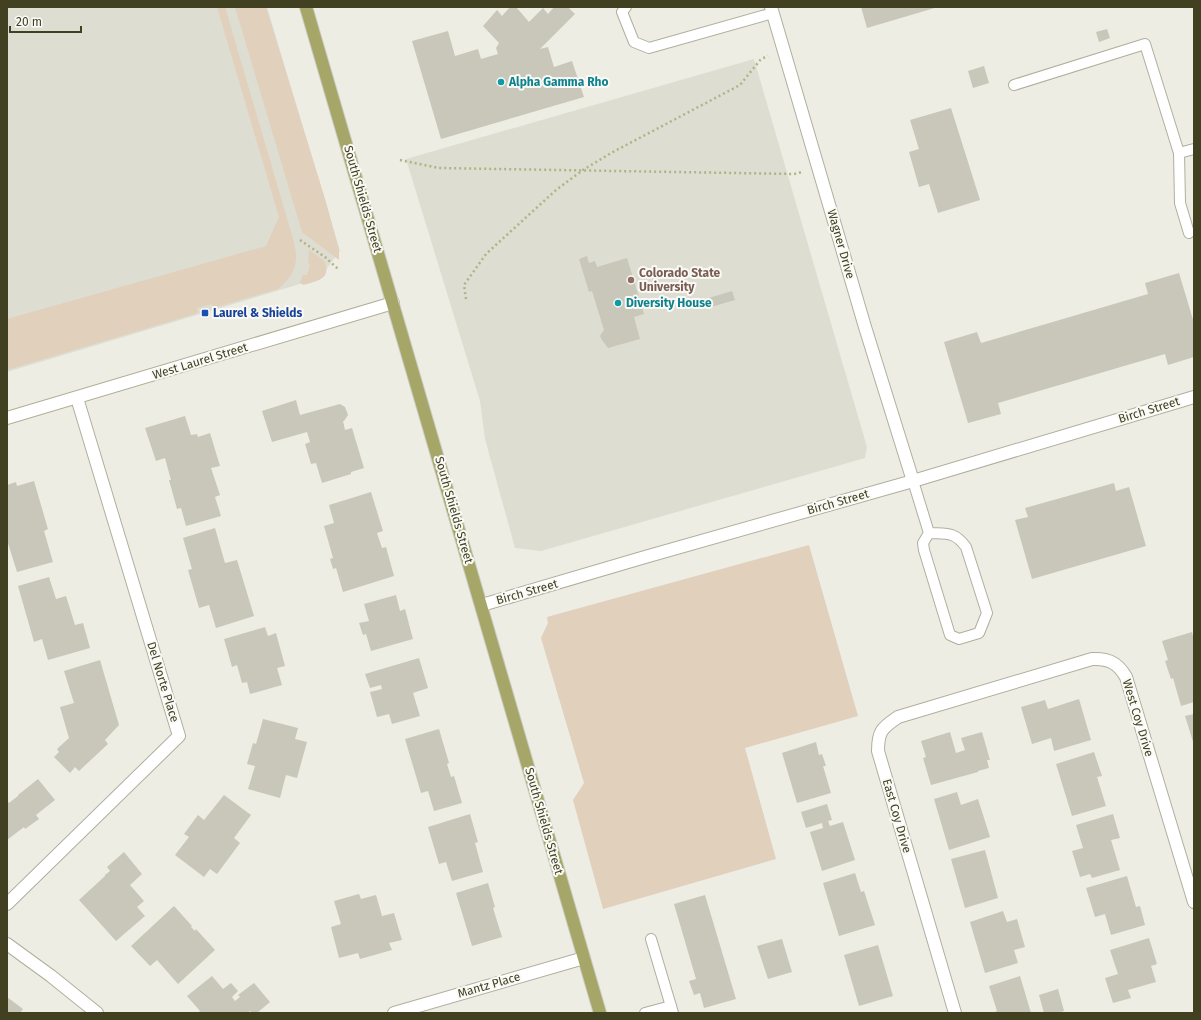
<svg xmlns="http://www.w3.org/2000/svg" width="1201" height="1020" viewBox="0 0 1201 1020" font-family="'Fira Sans',sans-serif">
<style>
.built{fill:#deddd2}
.green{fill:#e0d0bc}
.building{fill:#c9c7b9}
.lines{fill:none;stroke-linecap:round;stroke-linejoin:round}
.lane-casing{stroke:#b0af9e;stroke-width:12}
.street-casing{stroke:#b0af9e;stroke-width:14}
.secondary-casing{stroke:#b0ae96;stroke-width:14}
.primary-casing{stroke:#cacac1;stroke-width:14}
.path{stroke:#b3b283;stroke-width:2.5;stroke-dasharray:2 3;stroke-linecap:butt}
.lane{stroke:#fff;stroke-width:10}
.street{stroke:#fff;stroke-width:12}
.secondary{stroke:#fff;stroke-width:12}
.primary{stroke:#a5a667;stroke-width:12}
.culture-dot{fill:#0f9aa8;stroke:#faf9f5;stroke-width:1.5}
.education-dot{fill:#8d6e63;stroke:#faf9f5;stroke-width:1.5}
.transit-dot{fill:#1a4fb4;stroke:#faf9f5;stroke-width:1.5}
.labels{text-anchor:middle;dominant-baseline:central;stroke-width:4;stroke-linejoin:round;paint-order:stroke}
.culture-label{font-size:12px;font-weight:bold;fill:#0d838f;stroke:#faf9f5;text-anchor:start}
.street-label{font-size:12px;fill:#414122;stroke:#faf9f5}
.education-label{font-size:12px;font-weight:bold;fill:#785e54;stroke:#faf9f5;text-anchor:start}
.transit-label{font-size:12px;font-weight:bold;fill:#164399;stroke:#faf9f5;text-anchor:start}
</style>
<rect width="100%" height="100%" fill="#eeede4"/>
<!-- built -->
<g class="built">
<polygon points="7,7 267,7 340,251 320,278 7,372"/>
<polygon points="754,59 867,447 865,458 541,551 515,548 485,439 480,401 406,159"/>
</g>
<!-- green -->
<g class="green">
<path d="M217,7H225L294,242C299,264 295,274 278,289L213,308L212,304L197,308L198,313L7,370V319L266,246L279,217Z"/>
<polygon points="235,7 266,7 326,202 339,250 339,260 302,232"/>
<path d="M309,250C313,253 318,256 322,259C324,261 326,264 326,267C329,280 313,282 304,285L300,283L303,275H307L310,264L308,263Z"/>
<polygon points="809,545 858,716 745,748 776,859 603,909 573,800 584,783 541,638 548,623 547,617"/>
</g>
<!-- building -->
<g class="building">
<polygon points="510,7 516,7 529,22 543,8 548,14 554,7 568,7 575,14 540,49 548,47 554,67 572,61 584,97 441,139 412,41 448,31 455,56 478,49 481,59 498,54 496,48 499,43 483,26 497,10 502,16"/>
<polygon points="861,7 938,7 867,28"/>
<polygon points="1107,29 1110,38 1099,42 1096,32"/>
<polygon points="984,66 989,83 973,88 968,71"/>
<polygon points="951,108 980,200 938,213 929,184 919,187 909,152 919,149 910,120"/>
<polygon points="587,256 589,263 595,261 597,267 627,258 644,314 634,317 640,339 608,348 602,340 600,336 604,330 592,291 589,292 579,259"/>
<polygon points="1179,273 1194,323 1194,357 1168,365 1165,354 998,403 1001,414 968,423 944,342 977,332 981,343 1148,294 1145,283"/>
<polygon points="732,291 735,300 711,307 709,298"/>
<polygon points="296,400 300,415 340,404 345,407 348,415 344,421 343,421 345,430 352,428 364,468 351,472 351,474 322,483 316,463 311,464 305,444 310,442 307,432 272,442 262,411"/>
<polygon points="185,416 191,435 197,434 198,437 210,433 220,466 211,468 220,495 215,497 221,516 186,526 181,508 177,509 169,480 171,480 165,458 156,461 145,428"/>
<polygon points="34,481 48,529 44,531 53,562 17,572 7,540 7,485 16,482 17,486"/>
<polygon points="1114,483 1116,491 1129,487 1146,546 1032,579 1015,520 1028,517 1025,508"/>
<polygon points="371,492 383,531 377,533 382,548 386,547 394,576 343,592 336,568 333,569 330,559 333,558 324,526 334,523 329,505"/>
<polygon points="215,528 225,563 237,560 254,616 216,628 209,605 199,608 188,570 192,569 183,538"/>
<polygon points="49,577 56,599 66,596 75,625 83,623 90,648 48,660 42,639 34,642 18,586"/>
<polygon points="396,595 400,611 405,609 413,639 371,651 366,634 363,635 359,623 369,621 364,604"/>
<polygon points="265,627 268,636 276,633 285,666 277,668 282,685 250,694 247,682 242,683 237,665 232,667 224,639"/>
<polygon points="1192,632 1194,641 1194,702 1181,706 1173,678 1171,679 1165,661 1168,660 1162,641"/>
<polygon points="419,658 428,688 413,693 420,716 392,724 389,714 377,717 370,692 382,689 381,685 370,688 365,674"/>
<polygon points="100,660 119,725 105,740 108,744 79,771 75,767 70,773 54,757 59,752 57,749 69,738 60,707 74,703 64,671"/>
<polygon points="1079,699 1091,740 1054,751 1051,738 1032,744 1021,707 1045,700 1048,709"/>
<polygon points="1194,714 1194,745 1185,716"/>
<polygon points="263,719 298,728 295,739 307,742 297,778 286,775 280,798 248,789 255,766 247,764 253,743 256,744"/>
<polygon points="439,729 449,763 447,764 451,777 454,776 462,803 434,811 428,791 421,793 405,739"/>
<polygon points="950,732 956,753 965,750 961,738 982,732 990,760 987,760 989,768 978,771 978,772 931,785 923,758 926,757 921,741"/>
<polygon points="816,742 819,755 822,754 826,766 823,766 831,793 797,803 782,753"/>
<polygon points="1094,752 1102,776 1097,777 1106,806 1072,816 1056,764"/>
<polygon points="38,779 55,800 36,815 39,819 25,829 24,827 7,840 7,800 9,803 18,796 18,795"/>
<polygon points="957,792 961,805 978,799 990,837 949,850 934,799"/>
<polygon points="224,795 251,815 234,838 240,843 217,874 210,869 204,877 175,855 189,837 184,834 198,815 204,820"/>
<polygon points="827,804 832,820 828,821 830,826 843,822 855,860 822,871 810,832 823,828 822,823 806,828 801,812"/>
<polygon points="470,814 478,842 475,843 483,872 452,881 446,862 439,864 428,827"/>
<polygon points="1113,814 1120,838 1111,840 1120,870 1092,878 1090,874 1080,877 1072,851 1083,848 1076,825"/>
<polygon points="985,850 998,898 965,908 951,859"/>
<polygon points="124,852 142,874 130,885 144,901 137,907 145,916 116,941 79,900 105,876 105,875 110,871 107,867"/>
<polygon points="855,873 861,892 864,891 875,925 839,936 823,883"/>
<polygon points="1127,876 1136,907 1140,906 1145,925 1111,935 1105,914 1095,917 1086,888"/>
<polygon points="488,883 495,907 493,908 502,937 472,946 456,893"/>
<polygon points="359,894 361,899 376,895 382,916 394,913 402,940 389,943 392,950 360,959 358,953 339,958 331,927 341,924 334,901"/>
<polygon points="705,895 736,999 704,1008 700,993 694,995 689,981 696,979 674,904"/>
<polygon points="174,906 192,926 191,927 195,931 196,929 215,950 178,984 157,960 150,966 131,946"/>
<polygon points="1003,911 1007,922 1017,919 1025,947 1014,950 1018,963 985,973 970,922"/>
<polygon points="1149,938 1157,964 1151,966 1156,982 1128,990 1131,998 1113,1003 1105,978 1118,974 1110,950"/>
<polygon points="782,939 792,972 768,979 757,946"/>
<polygon points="878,945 893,996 859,1006 844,955"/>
<polygon points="212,976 223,989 231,983 238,991 232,997 235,1001 240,997 238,995 254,983 270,1002 257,1013 252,1013 250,1011 247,1013 198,1013 200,1011 187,996"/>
<polygon points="1020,976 1031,1013 995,1013 995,1012 997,1011 989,986"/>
<polygon points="1058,989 1064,1011 1057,1013 1044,1013 1039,995"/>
<polygon points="7,997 23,1009 20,1013 7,1013"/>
</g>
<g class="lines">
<!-- lane casing -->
<g class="lane-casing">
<g id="lane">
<polyline points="626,7 622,12 634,42 649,48 773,13"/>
<polyline points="1014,85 1145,44 1179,153"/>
<polyline points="1189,233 1180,203 1179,153 1194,149"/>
<path d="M913,481L929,533L923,543L924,550L950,635L959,639L979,633L987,613L966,547C954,531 947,534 929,533"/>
<polyline points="651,939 673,1013"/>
<polyline points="645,1013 671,1006"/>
</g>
</g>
<!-- street casing -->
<g class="street-casing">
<g id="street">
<polyline points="771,7 865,327 913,481"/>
<polyline points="482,605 645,557 913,481 1194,397"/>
<polyline points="7,904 179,736 77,398"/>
<polyline points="7,944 51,976 97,1013"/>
<polyline points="394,1013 584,958"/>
<path d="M955,1013L878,751C878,731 882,728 898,717L1092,659C1108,658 1118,663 1126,677L1194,902"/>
</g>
</g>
<!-- secondary casing -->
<g class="secondary-casing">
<polyline id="secondary" points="7,418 393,303"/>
</g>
<!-- primary casing -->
<g class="primary-casing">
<polyline id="primary" points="306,7 600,1013"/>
</g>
<!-- path -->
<g class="path">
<polyline points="400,160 439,168 794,174 802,172"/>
<polyline points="300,240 325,257 338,269"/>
<polyline points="466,299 464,285 486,254 556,190 583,170 611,153 740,85 761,59 768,56"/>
</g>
<!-- lane -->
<use href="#lane" class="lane"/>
<!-- street -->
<use href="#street" class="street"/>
<!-- secondary -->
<use href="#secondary" class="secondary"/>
<!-- primary -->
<use href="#primary" class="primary"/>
</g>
<!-- markers -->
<g class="culture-dot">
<circle cx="501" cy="82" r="4"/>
<circle cx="618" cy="303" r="4"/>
</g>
<circle class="education-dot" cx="631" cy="280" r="4"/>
<rect class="transit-dot" x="201" y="309" width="8" height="8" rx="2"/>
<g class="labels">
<!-- culture labels -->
<g class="culture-label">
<text x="509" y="82">Alpha Gamma Rho</text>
<text x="626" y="303">Diversity House</text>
</g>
<!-- street labels -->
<g class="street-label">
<text transform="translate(363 199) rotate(74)">South Shields Street</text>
<text transform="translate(841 244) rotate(74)">Wagner Drive</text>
<text transform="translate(200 361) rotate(-17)">West Laurel Street</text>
<text transform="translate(1149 410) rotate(-17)">Birch Street</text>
<text transform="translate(838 502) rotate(-16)">Birch Street</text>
<text transform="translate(454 510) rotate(74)">South Shields Street</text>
<text transform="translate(527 592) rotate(-16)">Birch Street</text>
<text transform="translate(163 682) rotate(73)">Del Norte Place</text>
<text transform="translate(1138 718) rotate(73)">West Coy Drive</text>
<text transform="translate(897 816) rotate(74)">East Coy Drive</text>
<text transform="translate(544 821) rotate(74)">South Shields Street</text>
<text transform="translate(489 985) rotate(-16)">Mantz Place</text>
</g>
<!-- education labels -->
<g class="education-label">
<text x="639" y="273">Colorado State<tspan x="639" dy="14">University</tspan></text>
</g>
<!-- transit labels -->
<g class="transit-label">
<text x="213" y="313">Laurel &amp; Shields</text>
</g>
</g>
<!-- border -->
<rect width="1201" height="1020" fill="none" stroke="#414122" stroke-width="16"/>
<!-- scale -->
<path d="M10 26v6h71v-6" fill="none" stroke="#414122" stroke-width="2"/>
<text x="16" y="26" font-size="12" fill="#414122" stroke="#faf9f5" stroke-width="3" paint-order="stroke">20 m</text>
</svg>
